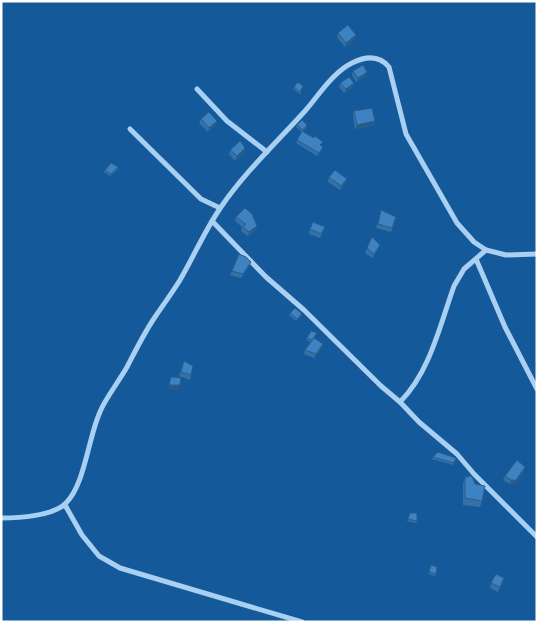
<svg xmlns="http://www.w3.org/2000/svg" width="538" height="623" viewBox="0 0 538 623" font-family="'Nunito Sans',sans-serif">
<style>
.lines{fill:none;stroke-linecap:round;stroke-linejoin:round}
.street{stroke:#a9d0f3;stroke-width:5}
.wall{fill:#3471a7}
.shaded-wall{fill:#2b5c88}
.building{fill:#3d83c2;stroke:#2b5c88}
</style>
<rect width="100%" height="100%" fill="#145a9b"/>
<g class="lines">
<!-- street -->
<g class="street">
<polyline points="197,89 227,121 267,152"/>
<polyline points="130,129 201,199 220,208"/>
<polyline points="212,221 266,277 304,310 381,386 400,402 419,422 457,454 474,474 537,537"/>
<polyline points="476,259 505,327 537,389"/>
<path d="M400,402C430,372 440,325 454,286L464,269L486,250"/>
<polyline points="65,505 82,535 99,556 120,568 302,622"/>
<path d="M1,518C18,518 54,516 66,503C87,482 88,430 105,402C112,390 120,379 127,367C136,350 144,333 155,317C163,305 172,293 180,280C194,256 205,230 221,207C245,172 276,143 305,111C319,95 332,73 352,63C366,56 379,55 389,67L406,134L457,223L474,242L486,250L506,255L537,254"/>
</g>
</g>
<!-- wall -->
<g class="wall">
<polygon points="338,33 355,39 345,47 337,37"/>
<polygon points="353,71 367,72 365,76 356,82 352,75"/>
<polygon points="340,83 354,83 352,88 344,93 339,87"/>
<polygon points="303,86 300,94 293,89 294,87"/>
<polygon points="354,111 375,121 374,125 355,129 353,116"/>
<polygon points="201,119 217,121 215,125 208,132 199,123"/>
<polygon points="297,125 307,127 303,131 321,146 322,150 317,156 296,143 302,132 296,127"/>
<polygon points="245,148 244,152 235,161 229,154 230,150"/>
<polygon points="118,167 117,170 110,176 104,172 105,170"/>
<polygon points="329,177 347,179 345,184 340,190 328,182"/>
<polygon points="380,215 396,217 391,232 376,228"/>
<polygon points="236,217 256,230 248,236 241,231 242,227 235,221"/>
<polygon points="325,227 320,238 309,234 310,229"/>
<polygon points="367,248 378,249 372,258 365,253"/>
<polygon points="239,254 249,266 241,278 230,275"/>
<polygon points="290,313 302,314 301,316 296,321 289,315"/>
<polygon points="307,338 314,338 322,348 314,358 304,354 305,350 311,342 306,340"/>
<polygon points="184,361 191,375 190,380 179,376"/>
<polygon points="433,457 456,458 453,465 432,459"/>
<polygon points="524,471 515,484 510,484 503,480 505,476"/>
<polygon points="465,477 475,484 482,501 480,507 463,505 463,484"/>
<polygon points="410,513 417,521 416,523 407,521"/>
<polygon points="431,565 436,574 435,576 428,574"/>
<polygon points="503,582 498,592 490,588 491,583"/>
</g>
<!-- shaded-wall -->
<g class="shaded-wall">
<polygon points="356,35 355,39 345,47 346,43"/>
<polygon points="367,72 365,76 356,82 358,78"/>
<polygon points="354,83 352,88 344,93 346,89"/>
<polygon points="217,121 215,125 208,132 209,128"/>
<polygon points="375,121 374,125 355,129 357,125"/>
<polygon points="245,148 244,152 235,161 237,156"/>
<polygon points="347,179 345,184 340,190 341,186"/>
<polygon points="257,226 256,230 248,236 249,232"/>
<polygon points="251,262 249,266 241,278 243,274"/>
<polygon points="323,344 322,348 314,358 316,354"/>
<polygon points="169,385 180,385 178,390 167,389"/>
<polygon points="525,467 524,471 515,484 510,484 511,480"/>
</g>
<!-- building -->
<g class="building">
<polygon points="348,25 356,35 346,43 338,33"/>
<polygon points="363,65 367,72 358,78 353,71"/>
<polygon points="349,77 354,83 346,89 340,83"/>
<polygon points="298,82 303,86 300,92 294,87"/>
<polygon points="372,108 375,121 357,125 354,111"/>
<polygon points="209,112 217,121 209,128 201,119"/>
<polygon points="302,120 307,125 303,130 297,125"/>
<polygon points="302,131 314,138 315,136 323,142 320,145 323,147 319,153 297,140"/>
<polygon points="240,141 245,148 237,156 230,150"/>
<polygon points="111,163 118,167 111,174 105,170"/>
<polygon points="335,170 347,179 341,186 329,177"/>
<polygon points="245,208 252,214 257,226 249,232 243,227 246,224 236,217"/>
<polygon points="381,210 396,217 392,228 378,224"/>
<polygon points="313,222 325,227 321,234 310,229"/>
<polygon points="372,237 380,245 374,254 367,248"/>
<polygon points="239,254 246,257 251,262 243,274 232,271"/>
<polygon points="295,308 302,314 297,319 290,313"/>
<polygon points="311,331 317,333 312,340 307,338"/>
<polygon points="314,338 323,344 316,354 305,350"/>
<polygon points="184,361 193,366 191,375 181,372"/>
<polygon points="171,377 181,378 180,385 169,385"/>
<polygon points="438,452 456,458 454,463 433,457"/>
<polygon points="517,460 525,467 516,480 511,480 505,476"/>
<polygon points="472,476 475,484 485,486 482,501 465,498 465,477"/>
<polygon points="410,513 417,513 417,521 408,519"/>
<polygon points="431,565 437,567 436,574 429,572"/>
<polygon points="496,574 504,578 500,587 491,583"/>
</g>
<!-- border -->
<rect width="538" height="623" fill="none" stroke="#ffffff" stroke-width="5"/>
</svg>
